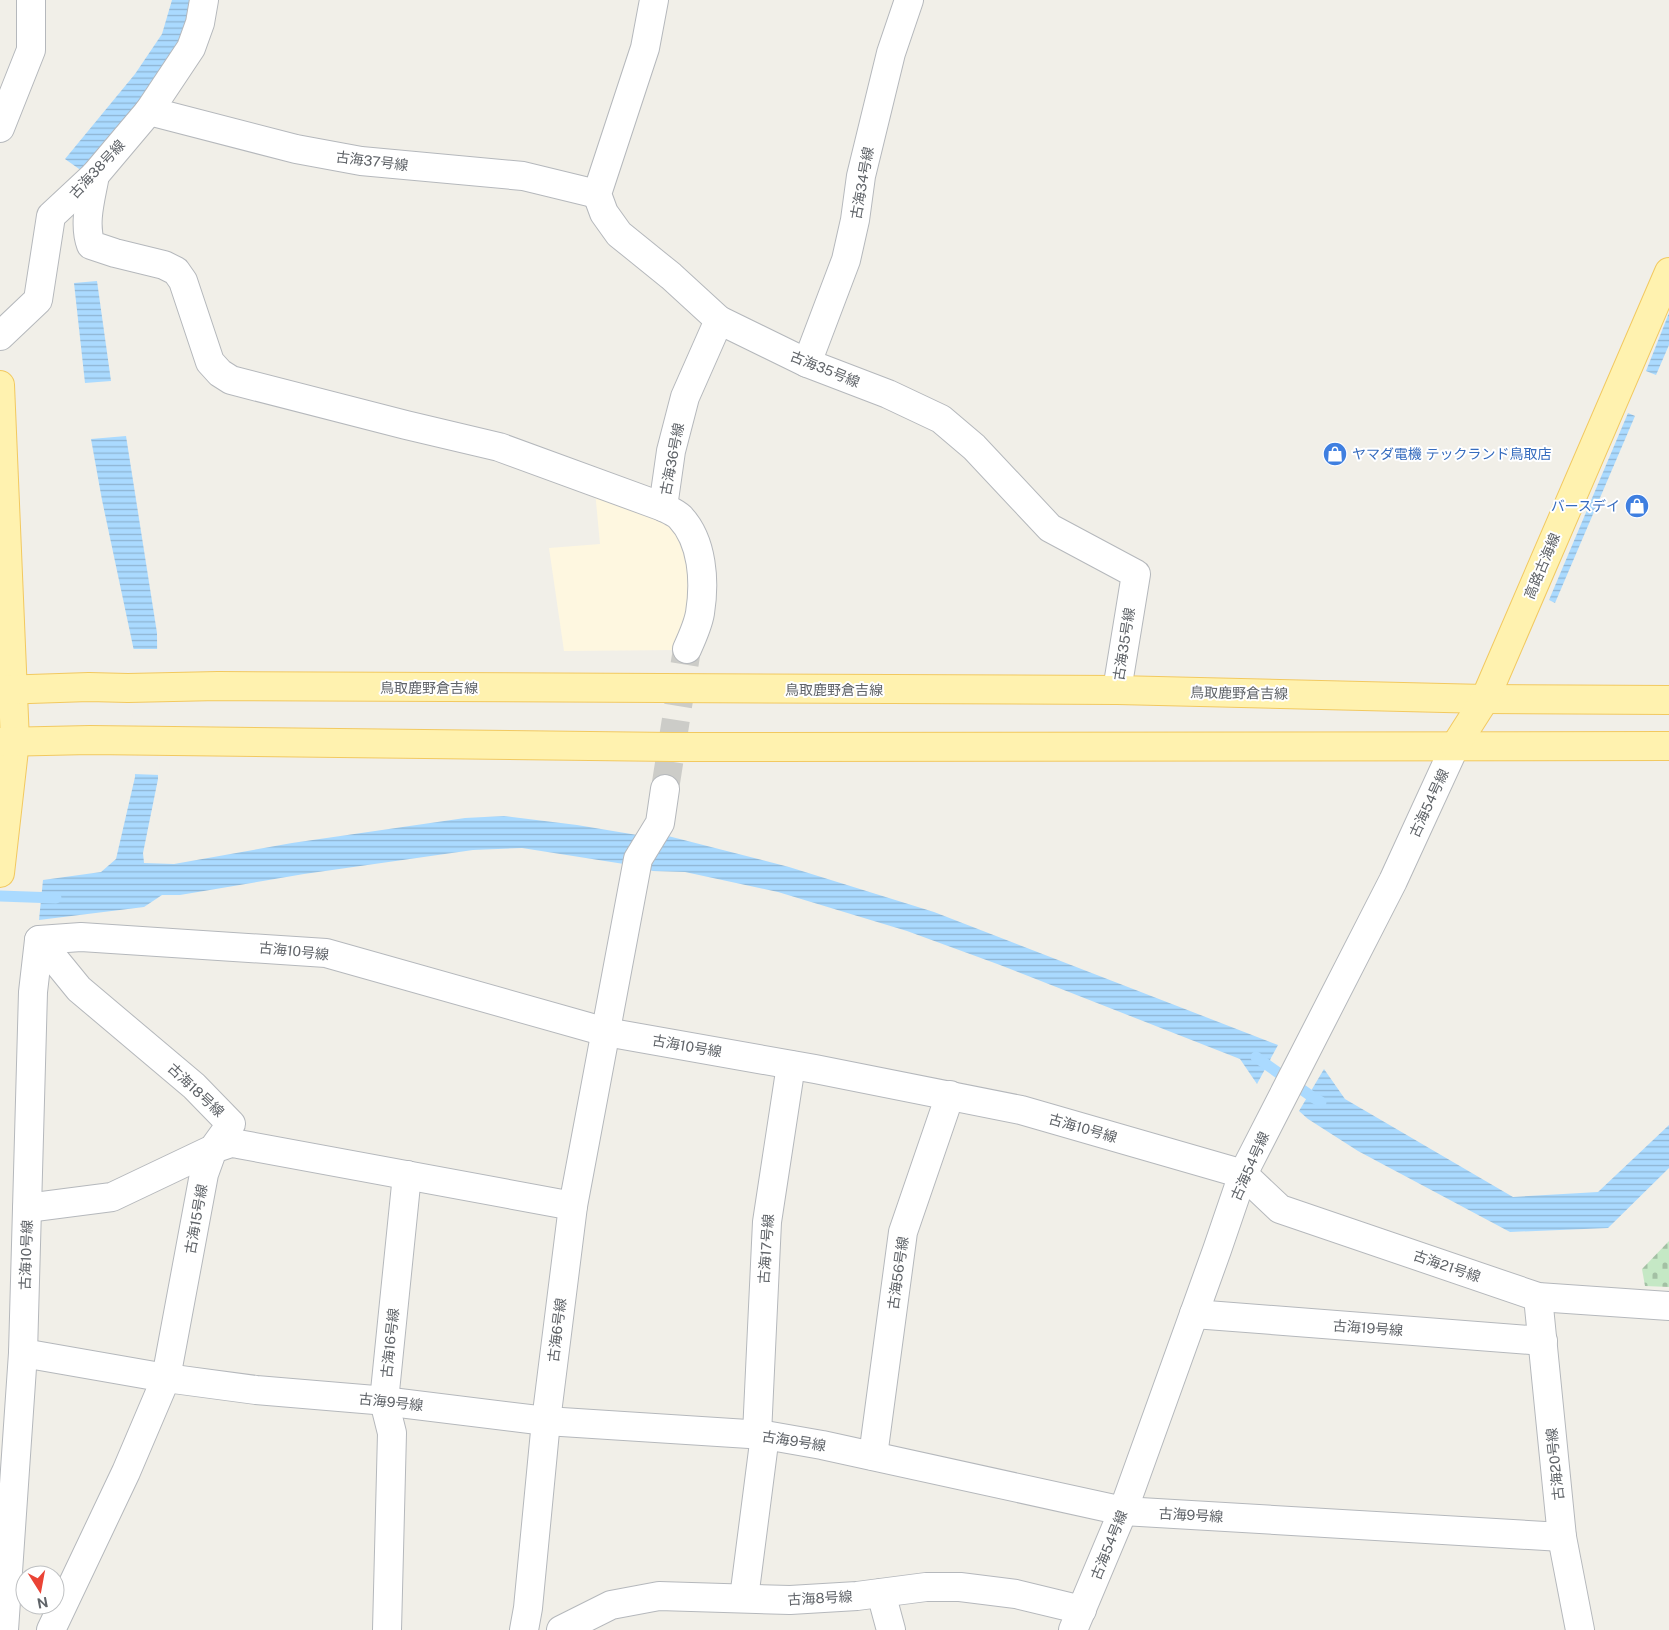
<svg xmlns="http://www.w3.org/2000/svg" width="1669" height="1630" viewBox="0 0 1669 1630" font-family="'Public Sans','Noto Sans JP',sans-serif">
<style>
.commercial{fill:#fef7e0}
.cemetery{fill:url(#cemetery-stones)}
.water{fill:url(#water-rules)}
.pier{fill:#f1efe8}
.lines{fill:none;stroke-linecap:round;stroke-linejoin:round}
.stream{stroke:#aadaff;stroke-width:11}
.minor-tunnel{stroke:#ccccc8;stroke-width:28;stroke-dasharray:28 14;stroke-linecap:butt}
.minor-casing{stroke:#b5b8bc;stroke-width:30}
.major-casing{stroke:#f2c960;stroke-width:30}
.minor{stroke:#fff;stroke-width:28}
.major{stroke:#fff2af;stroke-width:28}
.labels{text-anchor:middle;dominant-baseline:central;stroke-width:4;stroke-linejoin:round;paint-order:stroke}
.street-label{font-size:14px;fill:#5f6368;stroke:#fff}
.shop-label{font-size:14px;fill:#366cbe;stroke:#fff;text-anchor:start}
</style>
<defs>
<pattern id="cemetery-stones" width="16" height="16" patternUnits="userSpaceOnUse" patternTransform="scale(1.25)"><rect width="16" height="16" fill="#c5e8c5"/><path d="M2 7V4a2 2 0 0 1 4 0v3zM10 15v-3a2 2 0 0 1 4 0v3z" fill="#a3c0a4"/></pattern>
<pattern id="water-rules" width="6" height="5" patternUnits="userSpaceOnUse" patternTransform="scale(1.25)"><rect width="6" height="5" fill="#aadaff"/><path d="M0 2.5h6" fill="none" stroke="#8eb4d2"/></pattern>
</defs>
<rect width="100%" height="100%" fill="#f1efe8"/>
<!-- commercial -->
<polygon class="commercial" points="595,491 663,515 687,537 698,578 679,650 564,651 549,548 600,544"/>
<!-- cemetery -->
<polygon class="cemetery" points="1669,1241 1669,1287 1645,1286 1642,1269"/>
<!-- water -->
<g class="water">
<polygon points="172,0 195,0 177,50 139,104 82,171 65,159 135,74 162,34"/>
<polygon points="97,281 111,381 85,383 74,283"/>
<polygon points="1669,313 1669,345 1656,375 1646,371"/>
<polygon points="1628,413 1635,416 1555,603 1549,600"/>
<polygon points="126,436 157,633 158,779 143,853 144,863 174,864 292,843 465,818 504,816 577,825 643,836 668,836 789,867 934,912 1278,1045 1257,1084 1240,1059 1000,965 907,931 778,892 685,872 653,871 624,864 522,848 473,850 304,874 180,895 162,895 144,907 39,920 43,880 101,872 116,859 135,777 134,651 102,500 91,439"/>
<polygon points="1324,1069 1345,1099 1513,1197 1598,1192 1669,1125 1669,1168 1608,1228 1510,1232 1358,1151 1308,1119 1299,1111"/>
</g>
<!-- pier -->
<polygon class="pier" points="131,649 159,649 160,775 133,774"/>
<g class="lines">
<!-- stream -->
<g class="stream">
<polyline points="0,896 56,898"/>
<polyline points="1256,1057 1311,1096 1321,1102"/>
</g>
<!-- minor-tunnel -->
<polyline class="minor-tunnel" points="665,789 687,649"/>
<!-- minor casing -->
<g class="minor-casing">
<g id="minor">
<polyline points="654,0 645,48 597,194 604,213 619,234 671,276 719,320 807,363 888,394 941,419 974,447 1050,528 1136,574 1117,690"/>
<polyline points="149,111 296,149 361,161 523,176 597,194"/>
<polyline points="0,128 31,50 31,0"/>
<path d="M95,175C91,198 83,223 91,245L115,253L164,265L176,271L183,281L210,362L220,373L231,380L406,425L499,447L663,507"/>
<polyline points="0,336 38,300 51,216 95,175 149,111 191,48 200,23 204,0"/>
<polyline points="807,363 846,260 855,220 861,176 891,53 909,0"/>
<path d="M687,649C692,638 698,625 700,613C705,582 703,541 680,517C676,513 669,510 663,507L671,451L685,397L719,320"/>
<polyline points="27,1208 112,1197 213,1149 231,1124 194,1086 79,989 39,940"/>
<polyline points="1538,1297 1562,1537 1580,1630"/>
<polyline points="1194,1314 1543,1341"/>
<polyline points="23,1353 166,1378 256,1390 375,1400 546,1421 765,1435 822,1445 1123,1511 1562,1537"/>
<polyline points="757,1434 767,1222 791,1065"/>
<polyline points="873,1456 903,1232 950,1095"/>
<polyline points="881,1593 891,1630"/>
<polyline points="744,1598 765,1435"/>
<polyline points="4,1630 23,1353 33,992 39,940 81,937 326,953 606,1032 815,1069 1021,1110 1243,1174 1280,1209 1538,1297 1669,1306"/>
<polyline points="51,1630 126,1472 166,1378 204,1174 213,1149 231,1143 238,1144 573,1206"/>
<polyline points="387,1630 392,1433 384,1401 407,1175"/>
<polyline points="524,1630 528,1608 546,1421 573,1206 638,859 660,823 665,789"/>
<polyline points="561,1630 611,1605 659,1596 790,1600 857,1596 926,1587 960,1587 1016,1594 1082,1610"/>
<polyline points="1073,1630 1123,1511 1217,1250 1243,1174 1393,881 1455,746"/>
</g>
</g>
<!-- major casing -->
<g class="major-casing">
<g id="major">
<polyline points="0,385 15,741 0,873"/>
<polyline points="0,690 89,687 128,688 218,686 1117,690 1485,699 1669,700"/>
<polyline points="0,742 90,740 672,747 1669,746"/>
<polyline points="1455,746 1485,699 1669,272"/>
</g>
</g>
<!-- minor -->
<use href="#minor" class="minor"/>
<!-- major -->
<use href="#major" class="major"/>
</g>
<!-- icons -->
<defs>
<g id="shop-disc" transform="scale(1.25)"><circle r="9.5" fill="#3f7fe0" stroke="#fff"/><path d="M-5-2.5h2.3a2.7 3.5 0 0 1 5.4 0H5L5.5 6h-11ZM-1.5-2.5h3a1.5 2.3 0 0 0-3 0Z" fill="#fff"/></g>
</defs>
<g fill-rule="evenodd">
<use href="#shop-disc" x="1335" y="454"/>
<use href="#shop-disc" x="1637" y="506"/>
</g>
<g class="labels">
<!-- street labels -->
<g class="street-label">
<text transform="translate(372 161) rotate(7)">古海37号線</text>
<text transform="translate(97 169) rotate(-47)">古海38号線</text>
<text transform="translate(862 183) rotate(-80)">古海34号線</text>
<text transform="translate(825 369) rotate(22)">古海35号線</text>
<text transform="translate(672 459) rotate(-79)">古海36号線</text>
<text transform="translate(1542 566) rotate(-67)">高路古海線</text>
<text transform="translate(1124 644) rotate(-81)">古海35号線</text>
<text x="429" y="688">鳥取鹿野倉吉線</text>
<text x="834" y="690">鳥取鹿野倉吉線</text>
<text transform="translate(1239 693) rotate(1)">鳥取鹿野倉吉線</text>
<text transform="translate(1429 803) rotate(-65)">古海54号線</text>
<text transform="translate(294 951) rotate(6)">古海10号線</text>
<text transform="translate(687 1046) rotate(10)">古海10号線</text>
<text transform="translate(196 1090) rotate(43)">古海18号線</text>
<text transform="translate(1083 1128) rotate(16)">古海10号線</text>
<text transform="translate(1250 1166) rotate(-66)">古海54号線</text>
<text transform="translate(196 1219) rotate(-80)">古海15号線</text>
<text transform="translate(766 1249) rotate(-86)">古海17号線</text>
<text transform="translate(26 1255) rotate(-88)">古海10号線</text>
<text transform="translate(1447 1266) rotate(19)">古海21号線</text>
<text transform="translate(898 1273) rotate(-82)">古海56号線</text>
<text transform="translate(1368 1328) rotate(4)">古海19号線</text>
<text transform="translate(557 1330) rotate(-83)">古海6号線</text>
<text transform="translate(390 1343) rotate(-84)">古海16号線</text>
<text transform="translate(391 1402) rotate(6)">古海9号線</text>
<text transform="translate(794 1441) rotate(9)">古海9号線</text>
<text transform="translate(1555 1464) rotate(-96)">古海20号線</text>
<text transform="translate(1191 1515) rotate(3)">古海9号線</text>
<text transform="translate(1109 1545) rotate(-68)">古海54号線</text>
<text transform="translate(820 1598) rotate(-3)">古海8号線</text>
</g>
<!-- shop labels -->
<g class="shop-label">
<text x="1352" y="454">ヤマダ電機 テックランド鳥取店</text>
<text x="1620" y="506" text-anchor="end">バースデイ</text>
</g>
</g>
<!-- north arrow -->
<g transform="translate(40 1590) rotate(169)"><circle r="24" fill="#ffffff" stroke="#bfc1c3"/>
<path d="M0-4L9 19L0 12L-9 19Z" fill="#ea4335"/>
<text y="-8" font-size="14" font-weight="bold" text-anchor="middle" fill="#5f6368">N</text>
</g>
</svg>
